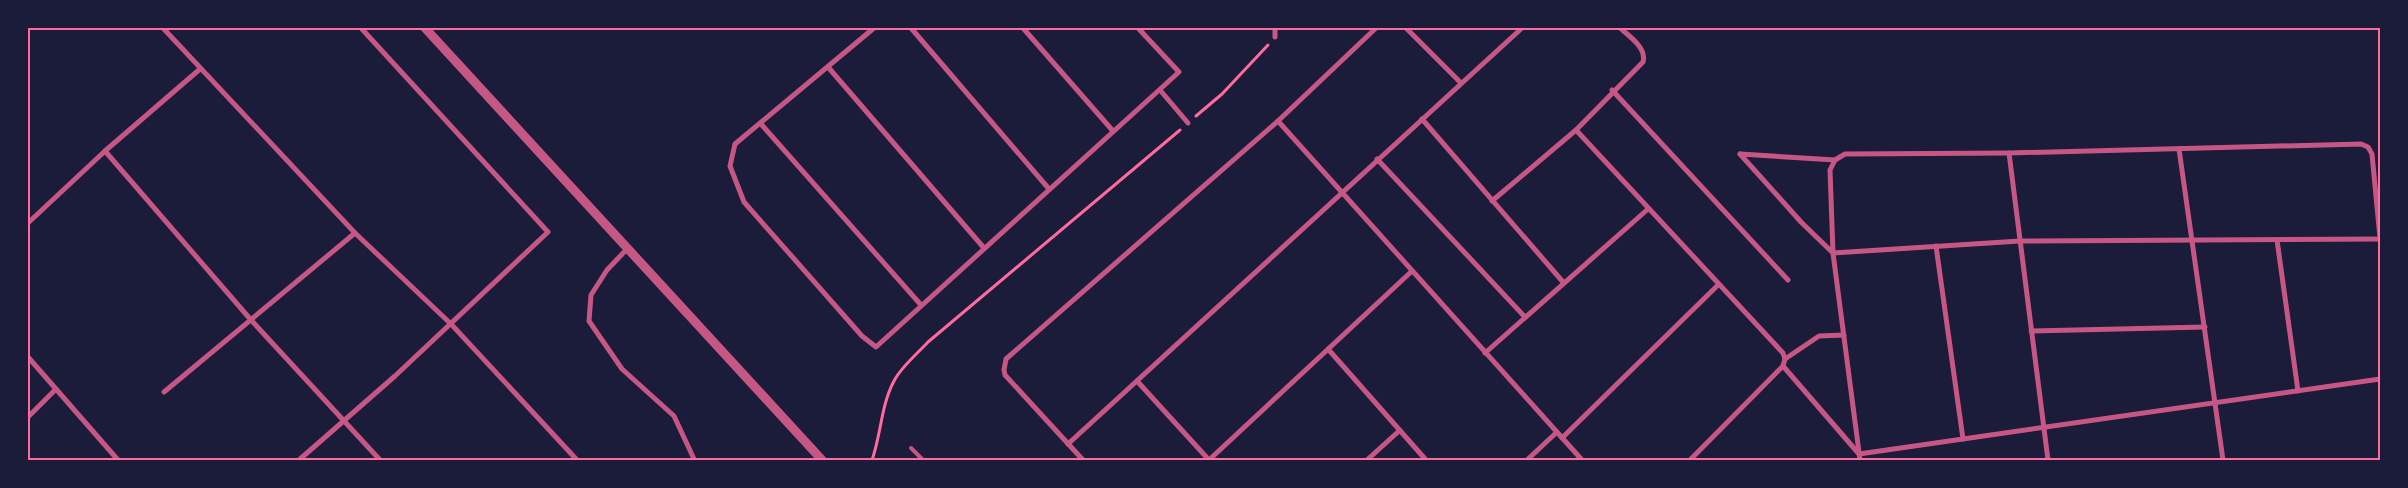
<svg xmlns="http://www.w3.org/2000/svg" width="2408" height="488" viewBox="0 0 2408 488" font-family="'Roboto Serif',serif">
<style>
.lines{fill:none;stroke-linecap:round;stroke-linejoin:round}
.path{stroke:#ff6b9d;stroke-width:3}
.service{stroke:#c65784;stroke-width:4}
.minor{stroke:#c65784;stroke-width:5}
.tertiary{stroke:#c65784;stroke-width:9}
.neatline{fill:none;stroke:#ff6b9d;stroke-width:2}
</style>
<rect width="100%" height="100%" fill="#1b1b3a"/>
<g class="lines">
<!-- path -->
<g class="path">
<polyline points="1196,116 1222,94 1268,45"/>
<path d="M872,460C881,435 881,405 894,381C901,367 917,354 928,342L1180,130"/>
</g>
<!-- service -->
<polyline class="service" points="911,448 923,460"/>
<!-- minor -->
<g class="minor">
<polyline points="163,28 355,233 451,324 577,460"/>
<polyline points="874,28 735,144 730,166 744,202 862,336 876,347 1179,72 1138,28"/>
<polyline points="911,28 1049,189"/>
<polyline points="1023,28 1113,131"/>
<polyline points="1275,28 1275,37"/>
<polyline points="1406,28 1461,83"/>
<polyline points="828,67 984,248"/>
<polyline points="1160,90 1188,123"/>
<polyline points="1612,90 1788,280"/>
<polyline points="1422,119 1563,282"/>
<polyline points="1278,121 1582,460"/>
<polyline points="761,124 921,305"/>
<polyline points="1576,130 1783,353 1785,359 1783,366 1690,460"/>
<polyline points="2179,149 2223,460"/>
<polyline points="105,151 251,320 380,460"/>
<polyline points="2009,153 2048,460"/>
<polyline points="1740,154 1835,160 1845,154 2009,153 2361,144 2368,147 2372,154 2380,238"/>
<polyline points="1740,154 1801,222 1833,253 2020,241 2380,239"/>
<polyline points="1377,159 1525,317"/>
<polyline points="1835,160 1830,170 1833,253 1860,460"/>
<path d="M1492,201L1576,130L1643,62C1647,48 1629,36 1620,28"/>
<polyline points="28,223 105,151 200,69"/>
<polyline points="2277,240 2298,391"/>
<polyline points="1936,246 1963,439"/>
<polyline points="627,249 607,270 591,295 589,321 622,369 674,416 694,459 693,460"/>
<polyline points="2031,331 2205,327"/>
<polyline points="1328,349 1426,460"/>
<polyline points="1485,353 1648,209"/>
<polyline points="28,357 118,460"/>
<polyline points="1785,359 1819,336 1844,335"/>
<polyline points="1783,366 1859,454 2380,379"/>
<polyline points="1137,381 1209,460"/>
<polyline points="164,392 355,233"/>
<polyline points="28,417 56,389"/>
<polyline points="1562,438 1718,285"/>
<polyline points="1068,444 1522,28"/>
<polyline points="299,460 395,376 548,232 361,28"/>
<polyline points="1083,460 1005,375 1004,370 1006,359 1278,121 1376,28"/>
<polyline points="1209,460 1412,271"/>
<polyline points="1367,460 1399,431"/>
<polyline points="1527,460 1557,432"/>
</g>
<!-- tertiary -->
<polyline class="tertiary" points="425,28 822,460"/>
</g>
<!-- border -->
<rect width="2408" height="488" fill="none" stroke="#1b1b3a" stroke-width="58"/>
<rect x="29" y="29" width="2350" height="430" class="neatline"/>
</svg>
